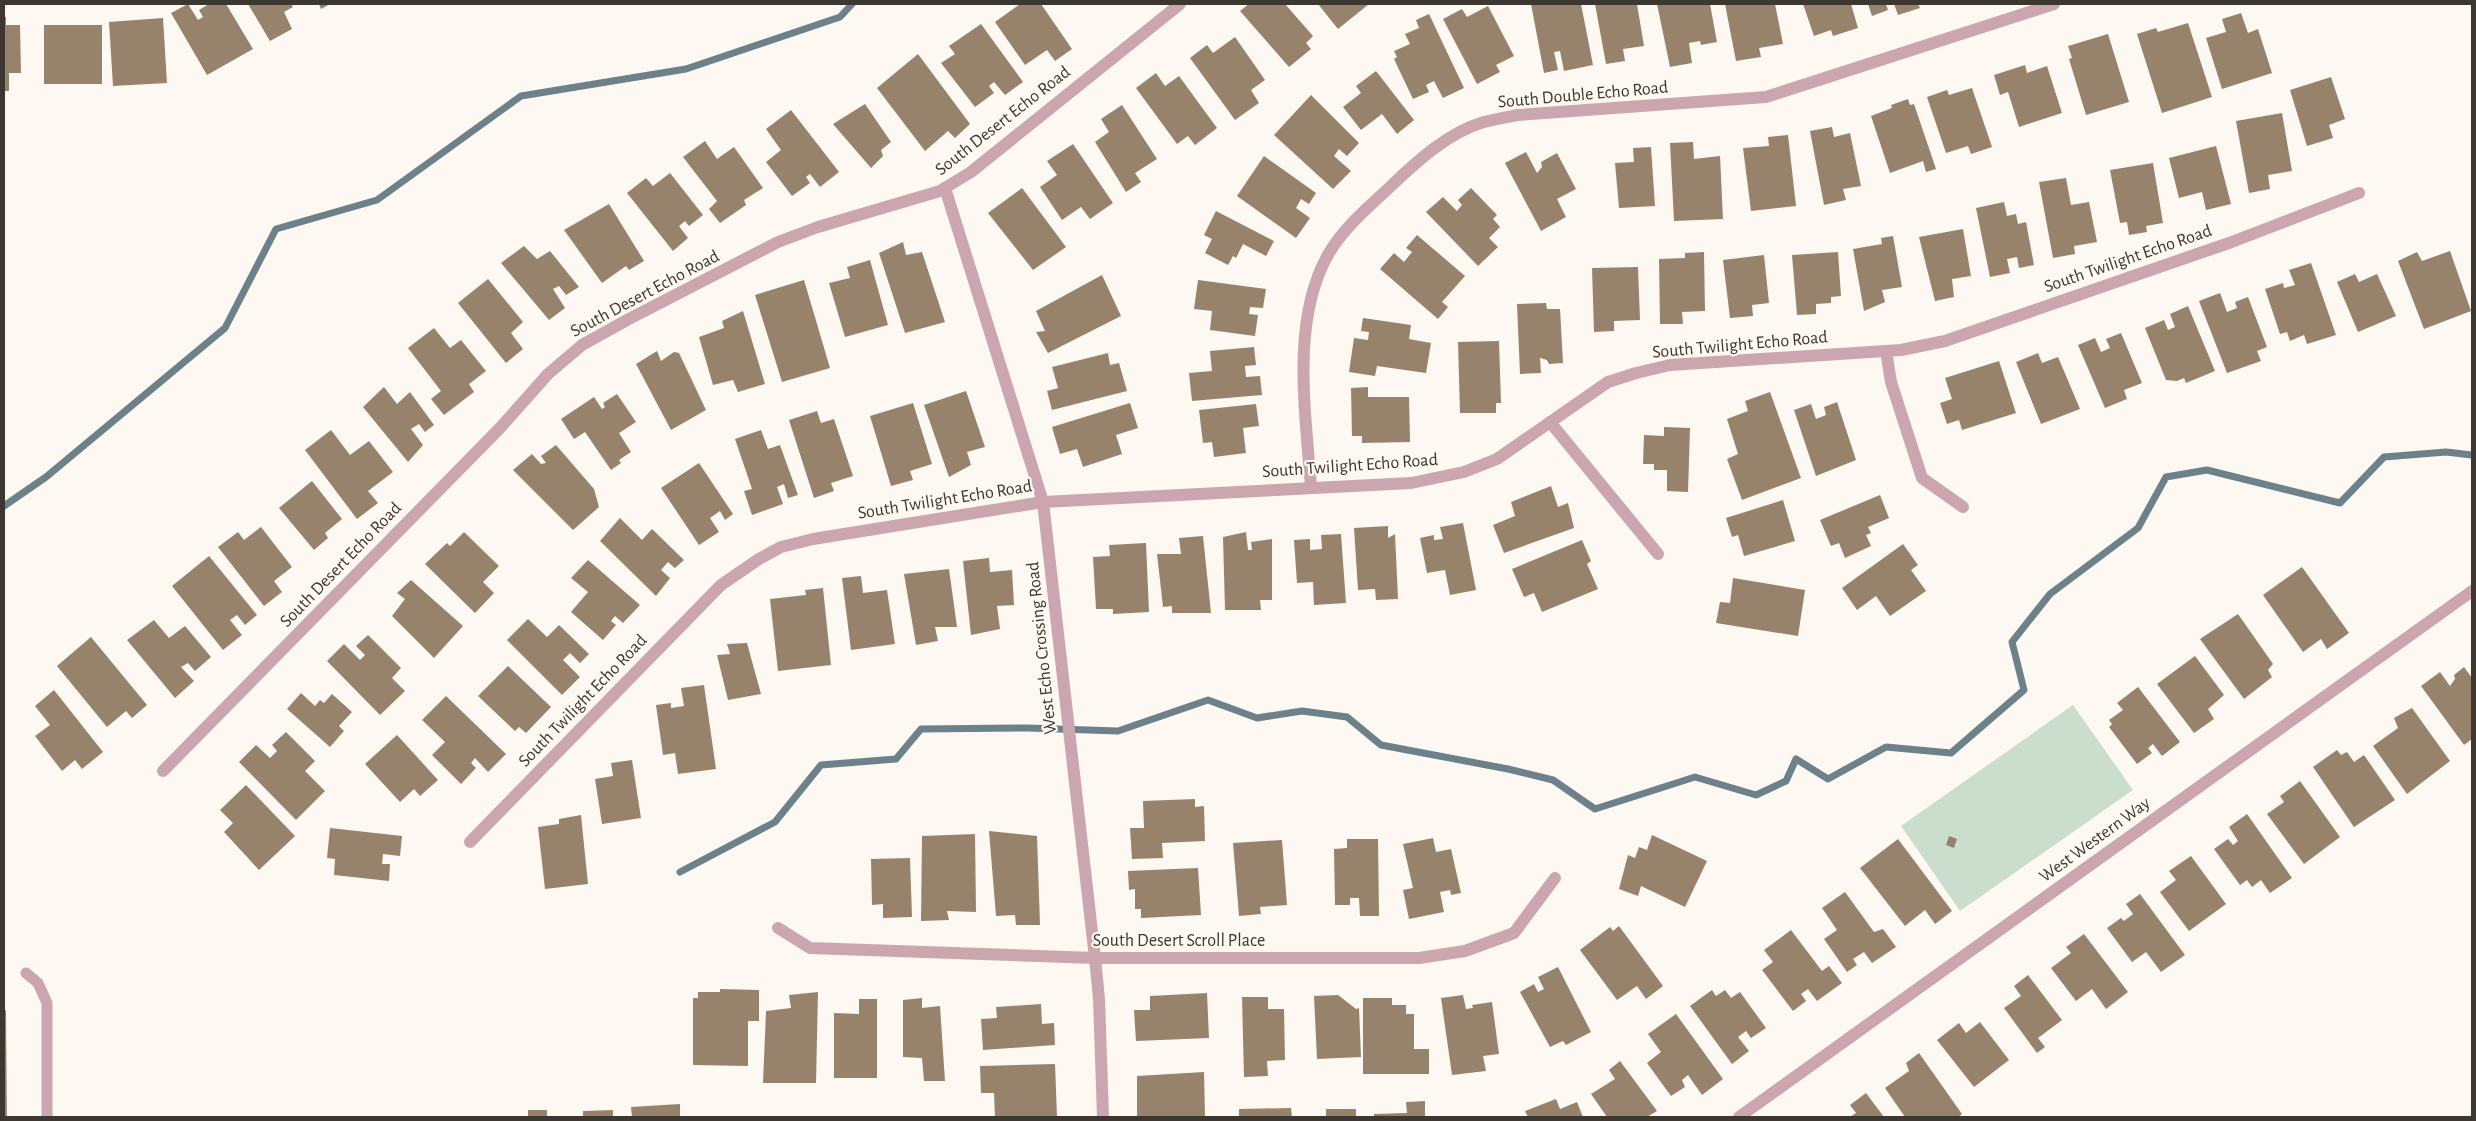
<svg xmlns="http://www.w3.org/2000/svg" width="2476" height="1121" viewBox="0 0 2476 1121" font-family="'Alegreya Sans',sans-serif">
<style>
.green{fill:#cbdecd}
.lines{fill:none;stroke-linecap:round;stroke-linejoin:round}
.stream{stroke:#6c8189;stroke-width:7}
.building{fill:#97836b}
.lane{stroke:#cca6ae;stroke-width:11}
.street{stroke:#cca6ae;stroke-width:12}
.labels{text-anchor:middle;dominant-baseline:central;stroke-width:4.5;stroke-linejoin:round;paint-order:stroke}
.street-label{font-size:18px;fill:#3c3731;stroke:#fdf8f2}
</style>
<rect width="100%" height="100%" fill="#fdf8f2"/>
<!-- green -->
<polygon class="green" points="2073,705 2133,790 1960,911 1901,826"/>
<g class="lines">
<!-- stream -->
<g class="stream">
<polyline points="4,506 46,477 225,328 276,229 377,200 521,96 686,69 840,17 852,4"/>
<polyline points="680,872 775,822 821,765 896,759 921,729 1028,728 1118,731 1208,700 1257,718 1302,711 1347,717 1381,745 1508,769 1553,780 1595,809 1695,777 1756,795 1786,781 1796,759 1828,779 1886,747 1951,753 2024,690 2012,642 2050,594 2138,528 2166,477 2207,470 2340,503 2384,457 2446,452 2472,455"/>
</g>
</g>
<!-- building -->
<g class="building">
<polygon points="188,4 198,20 203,17 199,10 209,4 226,4 253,49 207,75 171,13"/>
<polygon points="248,4 291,4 293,7 284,12 292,29 270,41"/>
<polygon points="319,4 330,4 321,9"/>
<polygon points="1020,4 1041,4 1072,49 1055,61 1047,50 1025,65 995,22"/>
<polygon points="1249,4 1285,4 1313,36 1306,43 1311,49 1289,67 1240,11"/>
<polygon points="1318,4 1369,4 1338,29"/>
<polygon points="1531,4 1581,4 1593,65 1564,71 1560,51 1554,52 1558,70 1544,73"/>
<polygon points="1595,4 1637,4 1644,46 1623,49 1625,61 1606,64"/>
<polygon points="1657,4 1710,4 1717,42 1701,45 1700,41 1689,43 1692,63 1670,67"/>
<polygon points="1725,4 1775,4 1783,44 1759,48 1761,57 1736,61"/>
<polygon points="1803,4 1851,4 1858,28 1833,36 1831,30 1814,36"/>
<polygon points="1868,4 1886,4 1888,10 1872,16"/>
<polygon points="1894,4 1918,4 1920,8 1898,15"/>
<polygon points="1488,6 1514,56 1496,65 1500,72 1477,84 1443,19 1462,9 1467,17"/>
<polygon points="2241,13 2248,33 2258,29 2272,73 2222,89 2206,38 2226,32 2222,19"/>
<polygon points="1429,14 1464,88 1443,98 1434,81 1426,85 1429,92 1413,99 1394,59 1397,57 1394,51 1410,44 1405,34 1419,28 1416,20"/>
<polygon points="4,17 6,17 6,25 20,25 21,73 9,73 9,91 4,91"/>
<polygon points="163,18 167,83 113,86 109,22"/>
<polygon points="2188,23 2212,97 2162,113 2137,34 2156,28 2158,32"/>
<polygon points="981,24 1023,82 1005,95 994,82 989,86 994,93 975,107 941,63 955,54 949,46"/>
<rect x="44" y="25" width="58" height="59"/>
<polygon points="2108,34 2129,102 2086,115 2069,59 2072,58 2068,46"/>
<polygon points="1235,37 1265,80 1251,90 1259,103 1235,120 1190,58 1207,45 1213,53"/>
<polygon points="918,54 970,124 955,138 948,131 925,151 877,88"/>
<polygon points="2025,65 2027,73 2047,66 2062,113 2019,127 2008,92 2000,95 1994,75"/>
<polygon points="1376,71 1414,120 1397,134 1382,114 1361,130 1343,107 1361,93 1356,86"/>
<polygon points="1156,73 1165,86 1179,76 1217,128 1195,145 1188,136 1177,144 1136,88"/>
<polygon points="2331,77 2345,119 2329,125 2333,138 2307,146 2290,90"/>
<polygon points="1972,88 1992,147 1971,154 1968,146 1946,153 1927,97 1947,90 1949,95"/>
<polygon points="1311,95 1359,143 1347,156 1339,149 1334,156 1351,171 1333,189 1274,135"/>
<polygon points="1908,99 1910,105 1914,104 1936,169 1926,172 1923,161 1890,173 1871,116 1892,108 1891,105"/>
<polygon points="865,104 891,142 881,150 883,156 871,168 833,124"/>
<polygon points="1122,105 1157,159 1135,173 1141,182 1126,192 1095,142 1109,132 1101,119"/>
<polygon points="791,110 839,172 820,187 810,174 806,177 810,183 792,196 766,162 781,150 766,129"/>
<polygon points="2282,113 2292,171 2268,175 2270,189 2249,193 2236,121"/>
<polygon points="1832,127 1834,137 1850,133 1861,186 1843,189 1846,200 1824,205 1810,131"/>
<polygon points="1788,135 1796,206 1751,211 1743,148 1769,146 1768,137"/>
<polygon points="705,141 717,159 734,147 763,188 744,200 746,205 720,223 709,209 717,201 683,157"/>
<polygon points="1693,142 1694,159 1720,156 1723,219 1674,221 1670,143"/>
<polygon points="1073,144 1113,203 1090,219 1081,207 1062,220 1040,187 1057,175 1047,161"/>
<polygon points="2216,146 2231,204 2206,210 2202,192 2179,198 2169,158"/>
<polygon points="1651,147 1655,206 1619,208 1615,163 1634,162 1633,148"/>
<polygon points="1526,152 1537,173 1542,167 1541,162 1557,153 1576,189 1557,199 1566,217 1541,231 1505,163"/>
<polygon points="1264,156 1316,193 1309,204 1301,199 1296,208 1310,218 1296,238 1237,196"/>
<polygon points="2153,163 2163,223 2146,226 2147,232 2129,235 2127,222 2120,223 2110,170"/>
<polygon points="670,173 703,215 689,226 685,221 679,226 688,238 673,251 627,193 646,178 653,186"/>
<polygon points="2066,178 2071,205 2089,202 2097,242 2074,246 2075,254 2053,258 2039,182"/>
<polygon points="1022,188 1066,247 1033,270 988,213"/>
<polygon points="1471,188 1497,215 1493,219 1500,227 1489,238 1498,247 1478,266 1426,212 1443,197 1457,211 1462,205 1458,200"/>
<polygon points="2004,202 2007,216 2016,214 2018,224 2026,222 2034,265 2019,268 2017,257 2007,259 2010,273 1990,277 1976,208"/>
<polygon points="609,204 644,261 629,270 626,266 602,283 564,230"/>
<polygon points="1216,211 1274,241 1266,256 1243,244 1236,258 1233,256 1228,265 1205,253 1212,239 1204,235"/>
<polygon points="1963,229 1971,276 1952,279 1954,297 1935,301 1919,237"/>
<polygon points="1417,235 1465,276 1442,302 1448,307 1438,319 1380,269 1394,253 1404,262 1412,252 1406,248"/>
<polygon points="1893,236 1902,287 1882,290 1885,302 1864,311 1853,249 1882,244 1881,238"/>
<polygon points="903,242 906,255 922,252 945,322 905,333 879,253"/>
<polygon points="524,246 537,259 550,251 579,287 566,295 559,286 553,289 565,308 549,320 501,263"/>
<polygon points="2450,251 2471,311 2424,329 2398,261 2417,252 2422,261"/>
<polygon points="1704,252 1705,311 1682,312 1683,324 1660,324 1659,259 1685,258 1685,253"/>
<polygon points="1838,252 1841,296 1831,297 1831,303 1816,304 1816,314 1797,315 1792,255"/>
<polygon points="1764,255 1769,303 1752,305 1753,316 1730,318 1723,260"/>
<polygon points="870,260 888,325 845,337 829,283 850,278 847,267"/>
<polygon points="2311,263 2336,335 2307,344 2304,335 2290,341 2287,332 2280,334 2265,289 2283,283 2284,288 2295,285 2289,270"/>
<polygon points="1638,267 1640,320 1614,321 1614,331 1594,332 1592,268"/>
<polygon points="2355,274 2359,282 2377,274 2396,316 2358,332 2337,282"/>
<polygon points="1102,275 1121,316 1048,353 1036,332 1045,331 1036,311"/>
<polygon points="488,279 523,322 511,333 523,349 506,363 458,303"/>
<polygon points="804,280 830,368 782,382 755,295"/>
<polygon points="1198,280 1266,289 1263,308 1250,307 1249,314 1258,315 1255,336 1210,330 1212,311 1194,309"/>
<polygon points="2220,293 2227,312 2237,308 2235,302 2248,297 2267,347 2257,351 2261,361 2227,373 2199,301"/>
<polygon points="1546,303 1547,309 1560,309 1563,363 1549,364 1547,360 1540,358 1541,373 1520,374 1517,304"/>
<polygon points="2188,306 2215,371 2186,383 2184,378 2177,381 2166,380 2145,328 2164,320 2168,330 2175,327 2170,314"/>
<polygon points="743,311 765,384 738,392 733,380 713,385 699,337 724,328 722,321"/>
<polygon points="1363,318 1411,325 1409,339 1431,343 1426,373 1377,366 1375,376 1349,372 1354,338 1368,340 1369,332 1361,331"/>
<polygon points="434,328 450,348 461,340 486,371 469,384 474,392 444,415 431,399 441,391 408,348"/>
<polygon points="2121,333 2142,383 2124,390 2127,399 2105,408 2078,345 2095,338 2101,352 2110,348 2106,339"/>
<polygon points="1499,341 1501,403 1496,403 1496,413 1460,413 1458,342"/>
<polygon points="1254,347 1256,365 1245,366 1246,377 1260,376 1262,395 1192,401 1189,373 1212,371 1210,351"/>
<polygon points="657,351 661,361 674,352 679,353 706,410 671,430 636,364"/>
<polygon points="1108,353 1110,365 1119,363 1127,391 1052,410 1047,391 1058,388 1052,367"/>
<polygon points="2038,353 2042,363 2058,357 2080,409 2041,424 2016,362"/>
<polygon points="1999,361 2016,413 1962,430 1959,420 1947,424 1940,403 1952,399 1945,378"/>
<polygon points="384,387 397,404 410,392 434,425 425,432 419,424 411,429 423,445 408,462 363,407"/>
<polygon points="1368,387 1368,397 1409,397 1410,442 1362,443 1362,436 1352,436 1351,388"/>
<polygon points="966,391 985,447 967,452 971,465 949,477 924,405"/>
<polygon points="1770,392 1801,478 1742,500 1727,459 1738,454 1727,419 1748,411 1745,401"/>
<polygon points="617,394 636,422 619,433 631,452 619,460 621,463 611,470 585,432 574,439 561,419 594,397 602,409 605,407 603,403"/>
<polygon points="1837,402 1856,460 1816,476 1794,410 1811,404 1816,419 1826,415 1824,407"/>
<polygon points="913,403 932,464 910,471 913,480 891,486 870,416"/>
<polygon points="1130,403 1138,428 1116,435 1122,454 1083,467 1077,449 1060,454 1052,427"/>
<polygon points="1256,404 1259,426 1243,428 1246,453 1214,457 1212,442 1203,443 1199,410"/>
<polygon points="817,411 821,423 834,419 853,476 831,483 834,491 814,498 789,420"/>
<polygon points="1664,427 1690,428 1688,492 1667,491 1667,470 1654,470 1654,464 1643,464 1644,435 1664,436"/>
<polygon points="331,430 350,455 369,441 393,472 368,491 378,503 357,519 305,450"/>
<polygon points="761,430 768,449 780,445 798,495 788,498 784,484 777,487 783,504 752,515 744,491 752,489 735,439"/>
<polygon points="556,445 594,489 599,507 573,530 513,470 532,454 541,464 546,463 541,456"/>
<polygon points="699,463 733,514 725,520 720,511 710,518 719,532 699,545 661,488"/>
<polygon points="312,481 342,519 325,533 328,538 314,550 279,508"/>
<polygon points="1551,486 1558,507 1568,503 1574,528 1504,553 1493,525 1515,516 1511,502"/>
<polygon points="1880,495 1889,518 1868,527 1871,533 1866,535 1871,546 1845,558 1839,543 1831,546 1820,520"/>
<polygon points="1783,500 1795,541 1744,556 1738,535 1732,537 1726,518"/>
<polygon points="620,518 642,540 652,529 684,560 675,568 668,562 661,570 670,578 656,596 600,541"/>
<polygon points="1463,523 1476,590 1450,595 1445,570 1427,573 1420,538 1434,535 1434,540 1443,539 1440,527"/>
<polygon points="1388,526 1388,538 1395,534 1398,599 1376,600 1375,589 1358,590 1354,528"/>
<polygon points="261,527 292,567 274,581 282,592 264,606 218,547 238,532 244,540"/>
<polygon points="464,532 499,566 483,582 494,593 475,613 425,564 447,543 450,546"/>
<polygon points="1246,532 1248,550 1252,550 1251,542 1272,539 1272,600 1260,600 1261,610 1225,610 1223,537"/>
<polygon points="1341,534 1346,603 1314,605 1313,582 1297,583 1294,540 1310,539 1310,550 1322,549 1321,535"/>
<polygon points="1203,536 1211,613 1172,613 1172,606 1163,607 1157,554 1181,554 1179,538"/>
<polygon points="1582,540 1591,561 1587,564 1598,589 1542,612 1534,593 1524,597 1512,569"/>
<polygon points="1146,543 1149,612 1113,614 1113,609 1096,609 1093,557 1110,556 1109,545"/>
<polygon points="1903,544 1918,565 1911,570 1926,591 1890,616 1876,596 1857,610 1842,588"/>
<polygon points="209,556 257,615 245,625 237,615 230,620 242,635 223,650 172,586"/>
<polygon points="989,558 990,572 1012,570 1014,605 997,606 1000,629 971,635 963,561"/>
<polygon points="588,560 640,605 623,623 615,616 611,621 616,625 603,640 571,612 588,592 571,578"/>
<polygon points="2302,567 2349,633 2327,649 2321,639 2303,652 2263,595"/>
<polygon points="949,569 957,627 935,627 938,641 916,645 904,574"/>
<polygon points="861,576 863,593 887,590 895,644 851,650 842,578"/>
<polygon points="1733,578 1805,590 1798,636 1716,623 1720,602 1730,603"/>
<polygon points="411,580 463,626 434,658 392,616 405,599 397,593"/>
<polygon points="823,588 831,665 778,671 770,599 806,595 805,590"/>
<polygon points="2238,614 2273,664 2268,670 2272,677 2244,699 2200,639"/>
<polygon points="528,619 547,637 559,625 589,654 580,663 570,653 563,660 580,677 562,695 507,640"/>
<polygon points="154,620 169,638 185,626 211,657 195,671 188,663 181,667 194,681 175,698 127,640"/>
<polygon points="368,635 401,668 392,678 405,691 380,715 327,661 344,644 360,660 365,655 356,646"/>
<polygon points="91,637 147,705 132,718 126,711 107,727 57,666"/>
<polygon points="747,643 761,694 728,700 717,655 730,654 727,644"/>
<polygon points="2195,656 2224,695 2208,709 2214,719 2194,733 2157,684"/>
<polygon points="508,666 551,707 526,733 519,727 515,731 478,696"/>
<polygon points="2464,667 2472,678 2472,739 2464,745 2421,686 2440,672 2450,686 2455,679 2454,675"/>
<polygon points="704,685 716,769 678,774 675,753 663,755 656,705 671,703 671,708 684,706 681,688"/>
<polygon points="2138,687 2180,742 2162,756 2153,744 2148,748 2152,753 2137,764 2109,727 2112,724 2109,720 2123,710 2117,703"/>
<polygon points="54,690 103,752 82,769 75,760 62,771 35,736 50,725 35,706"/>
<polygon points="301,693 315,706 320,700 324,703 332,694 352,712 339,726 344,731 330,747 287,709"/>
<polygon points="446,696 506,754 488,772 475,758 471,763 476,768 461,784 432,755 445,742 422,720"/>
<polygon points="2412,708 2450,761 2407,794 2373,746 2398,728 2394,718"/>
<polygon points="286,732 315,761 305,771 325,791 296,820 239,762 256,745 270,758 277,751 272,745"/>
<polygon points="397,735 438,780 420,796 414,789 400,802 365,764"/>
<polygon points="2337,750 2341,755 2347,752 2354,762 2364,755 2395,800 2354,827 2313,767"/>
<polygon points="632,760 641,818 602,824 595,779 613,776 611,763"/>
<polygon points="2300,781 2340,837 2304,864 2267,814 2284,802 2280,796"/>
<polygon points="246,785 295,836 259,870 224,832 233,823 220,810"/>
<polygon points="1195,799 1195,807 1204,806 1205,841 1162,843 1163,858 1132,859 1130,828 1144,828 1143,801"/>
<polygon points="2247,814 2292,878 2270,893 2261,880 2252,887 2247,880 2240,885 2214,849 2228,839 2233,845 2238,841 2229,827"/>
<polygon points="581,815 588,884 545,889 538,827 559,824 559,819"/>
<polygon points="330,828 402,836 400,856 383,854 382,864 390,864 389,881 334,875 335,859 327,858"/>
<polygon points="989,831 1037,836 1040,925 1016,925 1015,915 996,916"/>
<polygon points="975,834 976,912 947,911 949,920 921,921 922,836"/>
<polygon points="1652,835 1707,861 1685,907 1641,886 1638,896 1619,889 1628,855 1635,858 1639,847 1647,850"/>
<polygon points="1949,836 1957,839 1954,848 1946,845"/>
<polygon points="1433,838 1436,852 1451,849 1461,893 1451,895 1450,890 1440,892 1444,912 1409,919 1403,890 1413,888 1403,844"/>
<polygon points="1347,839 1378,839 1379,916 1360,916 1359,898 1350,898 1350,905 1335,905 1334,849 1347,848"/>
<polygon points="1898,839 1952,911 1935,924 1925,910 1905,926 1860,868"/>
<polygon points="1282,840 1287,905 1260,907 1261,914 1239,916 1233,843"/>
<polygon points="2191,856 2226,904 2189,931 2160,892 2176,880 2169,871"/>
<polygon points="910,858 912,917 883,918 883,904 872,905 871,859"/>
<polygon points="1198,868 1201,915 1141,918 1141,909 1135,909 1135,889 1129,890 1128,871"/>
<polygon points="1845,892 1874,932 1883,929 1896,947 1872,963 1864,952 1853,959 1857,965 1847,972 1824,939 1837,930 1822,908"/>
<polygon points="2140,894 2185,955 2161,972 2146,952 2132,962 2107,928 2121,918 2124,921 2133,914 2126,904"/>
<polygon points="1619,926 1663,986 1646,999 1637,986 1617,1000 1580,950 1610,927 1613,931"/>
<polygon points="1791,930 1822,971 1829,966 1842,983 1817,1001 1808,989 1801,994 1806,1001 1793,1011 1762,970 1773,962 1764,950"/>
<polygon points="2084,934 2128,992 2106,1009 2092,989 2076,1001 2051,968 2071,953 2066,947"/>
<polygon points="1558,967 1591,1032 1566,1045 1563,1041 1550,1047 1520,992 1534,984 1538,992 1544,989 1538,977"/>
<polygon points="2028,975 2062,1020 2038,1038 2045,1047 2037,1053 2004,1008 2021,996 2014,986"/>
<polygon points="720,989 759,990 759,1021 748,1021 748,1066 693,1065 693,998 698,998 698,992 720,992"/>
<polygon points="1712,990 1716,996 1725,990 1731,998 1740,992 1766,1028 1751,1038 1746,1031 1738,1037 1749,1051 1732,1064 1690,1006"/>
<polygon points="818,992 816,1083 763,1083 766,1011 791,1008 789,995"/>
<polygon points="1207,993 1209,1038 1136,1041 1134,1010 1150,1010 1150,996"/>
<polygon points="1338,995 1356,1009 1359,1008 1361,1057 1317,1059 1314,996"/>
<polygon points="1463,995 1466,1009 1473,1008 1472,1005 1492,1002 1499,1054 1483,1056 1486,1071 1452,1075 1441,998"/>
<polygon points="1242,997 1268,997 1268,1009 1284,1009 1285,1060 1267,1061 1268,1076 1244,1077"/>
<polygon points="922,998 922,1008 940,1006 945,1081 924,1081 922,1058 903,1057 903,1000"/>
<polygon points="1363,998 1392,998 1392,1005 1406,1005 1406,1014 1414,1014 1414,1049 1429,1049 1429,1074 1363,1074"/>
<polygon points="859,999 877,999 877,1078 834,1078 834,1013 859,1014"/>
<polygon points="1041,1004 1042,1024 1054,1023 1055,1045 983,1050 981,1019 997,1018 996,1007"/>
<polygon points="4,1010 6,1010 7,1117 4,1117"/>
<polygon points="1676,1014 1723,1079 1702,1095 1688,1075 1682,1080 1685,1087 1671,1096 1647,1063 1661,1052 1648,1034"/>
<polygon points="1980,1022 2009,1060 1974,1087 1937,1040 1959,1023 1966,1033"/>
<polygon points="1919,1053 1962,1114 1958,1117 1905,1117 1885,1088 1909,1071 1906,1063"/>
<polygon points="1620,1061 1657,1111 1647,1117 1607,1117 1591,1094 1615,1079 1609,1070"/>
<polygon points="1055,1064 1057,1117 995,1117 994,1093 981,1093 980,1066"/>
<polygon points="1204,1072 1205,1116 1137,1117 1137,1076"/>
<polygon points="1866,1093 1884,1117 1850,1117 1856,1113 1850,1105"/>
<polygon points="1556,1099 1560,1109 1577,1102 1583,1117 1528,1117 1525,1111"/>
<polygon points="1425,1101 1425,1117 1374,1117 1374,1114 1407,1113 1406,1102"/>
<polygon points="680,1104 680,1117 632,1117 631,1107"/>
<polygon points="1291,1108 1292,1117 1239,1117 1239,1109"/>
<rect x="1326" y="1109" width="30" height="8"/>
<rect x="528" y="1110" width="19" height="7"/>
<polygon points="613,1110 613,1117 583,1117 583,1111"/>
</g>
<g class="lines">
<!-- lane -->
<polyline class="lane" points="26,973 38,983 47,1003 47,1117"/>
<!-- street -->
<g class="street">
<polyline points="945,188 1043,502 1095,958 1099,999 1103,1117"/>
<polyline points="1886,351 1891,382 1922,478 1963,507"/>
<polyline points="1550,422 1658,554"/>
<path d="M1311,488C1306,414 1290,320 1329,253C1345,226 1369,207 1391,186C1417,161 1449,132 1484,122C1495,119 1507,117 1518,115L1766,97L2054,4"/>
<polyline points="163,771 500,428 548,374 582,345 627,320 778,242 818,227 940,191 971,172 1180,4"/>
<polyline points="470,842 721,585 759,559 781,547 813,539 1043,502 1411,483 1464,472 1497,459 1608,382 1636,373 1670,365 1901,350 1945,341 2229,243 2359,193"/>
<polyline points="778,928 810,948 1095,958 1419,958 1465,951 1514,933 1555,878"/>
<polyline points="1739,1117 2472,591"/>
</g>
</g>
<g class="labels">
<!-- street labels -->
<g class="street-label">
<text transform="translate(1583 95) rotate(-5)">South Double Echo Road</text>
<text transform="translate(1003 121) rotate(-38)">South Desert Echo Road</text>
<text transform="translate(2128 259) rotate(-19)">South Twilight Echo Road</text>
<text transform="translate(645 294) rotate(-28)">South Desert Echo Road</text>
<text transform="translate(1740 345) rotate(-5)">South Twilight Echo Road</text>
<text transform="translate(1350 466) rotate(-4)">South Twilight Echo Road</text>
<text transform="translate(945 500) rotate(-9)">South Twilight Echo Road</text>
<text transform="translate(341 565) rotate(-46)">South Desert Echo Road</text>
<text transform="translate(1042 648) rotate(-96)">West Echo Crossing Road</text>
<text transform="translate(583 701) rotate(-46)">South Twilight Echo Road</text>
<text transform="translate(2095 840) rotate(-36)">West Western Way</text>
<text x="1179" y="941">South Desert Scroll Place</text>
</g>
</g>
<!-- border -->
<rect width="2476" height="1121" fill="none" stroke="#3c3731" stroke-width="10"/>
</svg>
